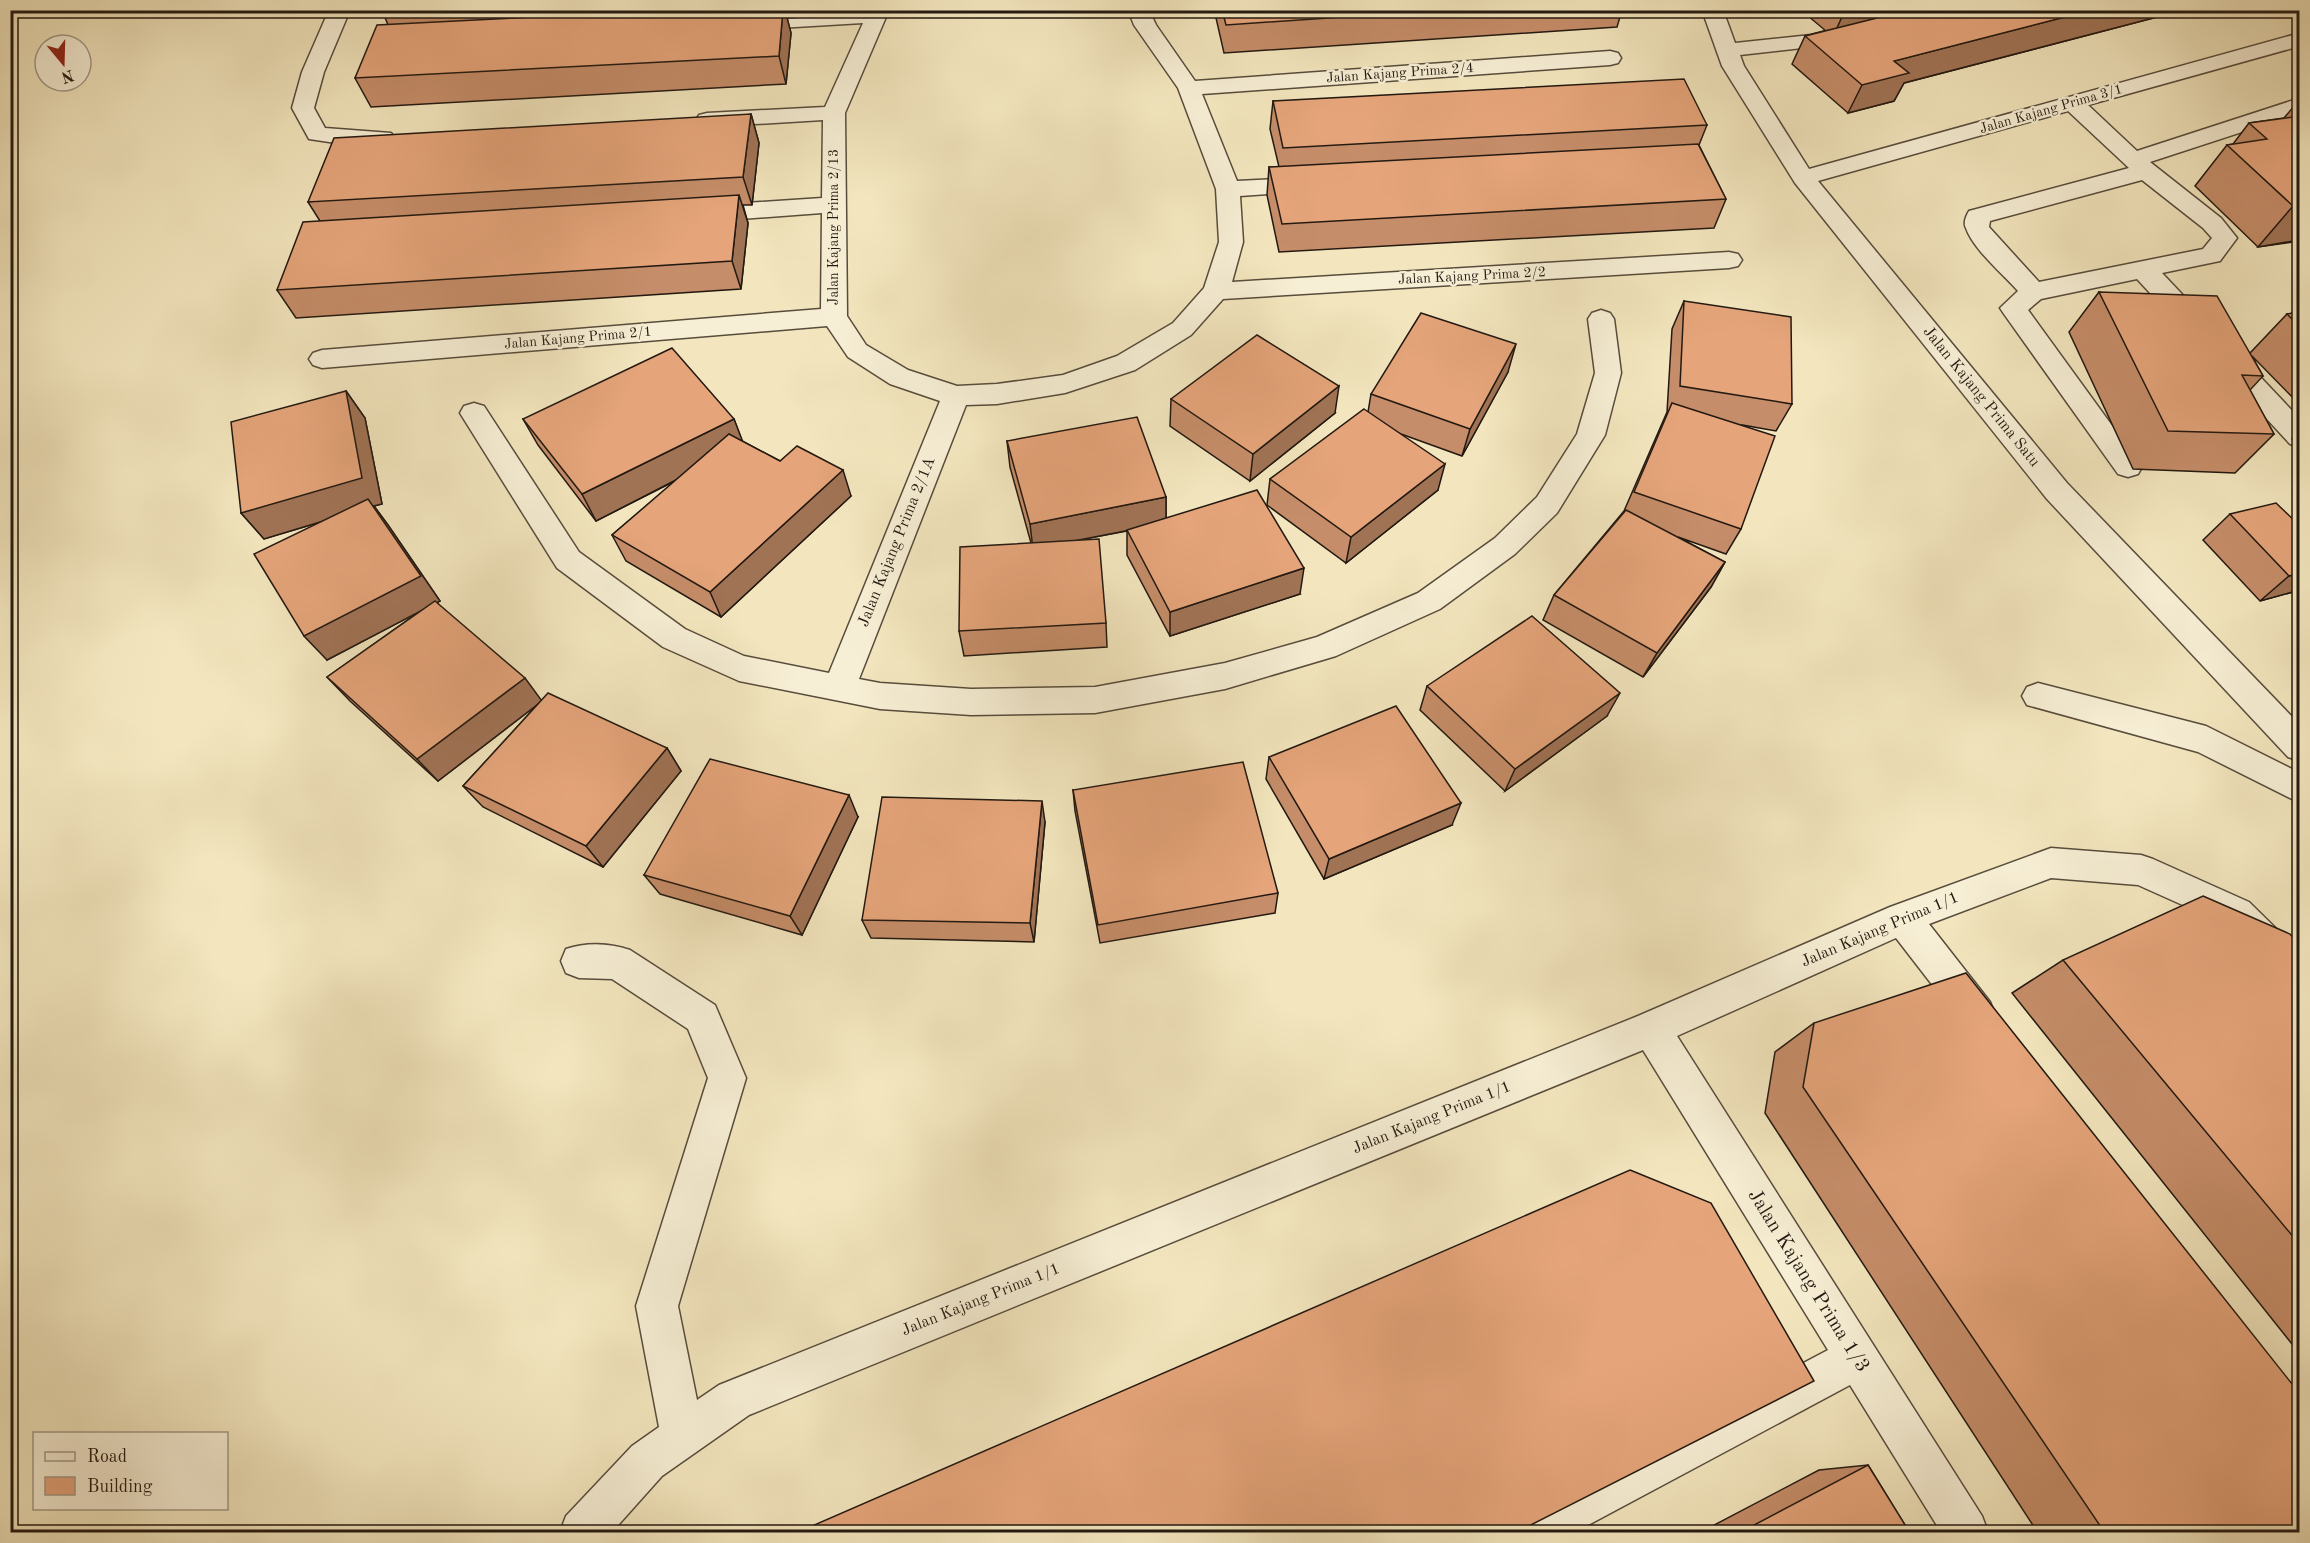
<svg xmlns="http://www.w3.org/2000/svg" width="2310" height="1543" viewBox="0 0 2310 1543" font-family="'Old Standard TT',serif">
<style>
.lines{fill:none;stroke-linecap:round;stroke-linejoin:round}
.minor-casing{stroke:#574c3c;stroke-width:3}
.minor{fill:#f7efd5;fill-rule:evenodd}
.wall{fill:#c58d69;stroke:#231911;stroke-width:1.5}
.shaded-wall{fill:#a07355;stroke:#231911;stroke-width:1.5}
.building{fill:#e5a47a;stroke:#231911;stroke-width:1.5}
.labels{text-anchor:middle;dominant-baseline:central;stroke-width:5;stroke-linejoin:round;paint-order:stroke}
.far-street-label{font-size:14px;fill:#231911;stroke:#f7efd5}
.street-label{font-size:16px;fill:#231911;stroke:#f7efd5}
.near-street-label{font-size:20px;fill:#231911;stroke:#f7efd5}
</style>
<rect width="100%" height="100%" fill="#f3e6be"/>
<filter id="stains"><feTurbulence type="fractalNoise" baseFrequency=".00333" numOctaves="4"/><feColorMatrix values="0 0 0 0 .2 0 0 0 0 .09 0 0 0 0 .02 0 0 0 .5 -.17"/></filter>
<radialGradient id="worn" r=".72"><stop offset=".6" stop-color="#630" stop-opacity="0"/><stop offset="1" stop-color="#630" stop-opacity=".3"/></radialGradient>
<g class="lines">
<!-- minor casing -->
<g class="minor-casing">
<g id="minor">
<polygon points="329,10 350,10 324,72 314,108 325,128 391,133 395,138 391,143 356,146 309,139 292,108 302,72"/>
<polygon points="861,10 889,10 845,113 847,316 866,345 908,370 957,386 997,384 1063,375 1117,356 1173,323 1204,288 1219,242 1216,189 1178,88 1134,25 1128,10 1149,10 1156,25 1195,81 1610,51 1618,53 1621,58 1618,63 1610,65 1202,94 1237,181 1313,177 1321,179 1325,184 1321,189 1313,191 1240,196 1243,242 1232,282 1729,252 1738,254 1742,260 1738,266 1729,268 1223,299 1191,335 1135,370 1065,393 997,404 966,405 859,679 880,683 971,689 1095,687 1225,663 1317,637 1418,593 1495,538 1537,497 1577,434 1595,373 1588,319 1592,313 1601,310 1610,313 1614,319 1621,373 1605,435 1557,513 1515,554 1440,609 1336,656 1225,689 1095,713 971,715 880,709 739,681 663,647 557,568 460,413 464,406 474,403 484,406 579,552 685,629 744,656 829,673 940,401 890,384 848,357 827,326 322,368 313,365 309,359 313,353 322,350 821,309 822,213 701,222 692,219 689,214 692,209 701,206 822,198 823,120 707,127 699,125 696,120 699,115 707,113 825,107 863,23 743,30 735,29 732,24 735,19"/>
<path d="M1702,10H1723L1735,43L1811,35L1907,10H1944L1941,14L1811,47L1740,55L1744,66L1809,169L2300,33V46L2088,105L2137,151L2300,98V113L2150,162L2221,218L2237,238L2220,261L2162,273L2300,419V447L2290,444L2137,279L2041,299L2028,310L2142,467L2138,474L2128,477L2118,474L2004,314L2000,308L2018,291C2003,274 1973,249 1966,228C1963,223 1966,216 1969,211L2129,168L2068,111L1818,181L2067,483L2300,725V761L2288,757L2047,499L1795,183L1722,66ZM2142,180L2203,228L2212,238L2203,249L2039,282L1989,227L1990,221Z"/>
<polygon points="2038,683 2206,726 2300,773 2300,803 2198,752 2027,705 2022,696 2027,687"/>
<path d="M2051,848L2141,855L2153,859L2249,902L2300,952V995L2287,990L2225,924L2138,885L2051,878L1929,924L1990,1002L1995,1014L1990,1026L1977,1032L1964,1026L1896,938L1677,1036L1982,1516L1988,1532H1941L1850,1385L1575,1532H1509L1515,1516L1828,1350L1643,1050L749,1415L662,1476L612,1532H560L566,1516L632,1446L659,1427L636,1306L708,1078L688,1029L612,979L579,978L566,973L561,961L566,949C586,942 610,943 630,950L715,1005L746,1078L678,1306L697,1400L719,1385L734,1379L1638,1016L1890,907Z"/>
</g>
</g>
<!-- minor -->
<use href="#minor" class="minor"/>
</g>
<!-- wall -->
<g class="wall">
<polygon points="382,10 803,10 803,17 787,18 791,33 786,84 371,107 355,78 388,25"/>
<polygon points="1216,10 1622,10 1617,27 1224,53 1216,18"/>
<polygon points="1801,10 2184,10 1904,83 1894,101 1848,113 1792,64 1805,36 1826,31"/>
<polygon points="2300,99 2300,241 2258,247 2195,186 2227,145 2233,144 2249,123 2284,118"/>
<polygon points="1273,101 1707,125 1699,145 1726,199 1714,228 1279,252 1267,195 1269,167 1279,167 1270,129"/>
<polygon points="751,114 759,143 752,205 743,205 748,223 741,289 296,318 277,290 320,221 308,202"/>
<polygon points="2099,292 2250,353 2287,314 2300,312 2300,405 2252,356 2263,376 2250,390 2274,434 2235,473 2133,469 2069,332"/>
<polygon points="1684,301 1792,404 1776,431 1742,425 1741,529 1726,554 1678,537 1725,562 1711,587 1643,677 1543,620 1554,595 1624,511 1667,412 1672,329"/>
<polygon points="1508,372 1462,456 1401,434 1438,490 1346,563 1267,505 1270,479 1368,412 1371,394"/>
<polygon points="346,391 365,418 382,504 374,506 388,525 440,601 437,603 541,701 667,748 681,771 603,867 483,807 463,786 537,705 438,781 350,701 327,677 420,611 327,660 321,522 264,539 241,513"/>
<polygon points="1171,399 1335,413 1250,481 1170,426"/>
<polygon points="523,419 734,419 742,441 780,461 851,496 721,617 626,561 612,535 677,480 596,521 538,445"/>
<polygon points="2300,431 2300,447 2292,439"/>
<polygon points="1007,441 1166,497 1166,518 1300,594 1170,636 1127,555 1127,531 1079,540 1106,623 1107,647 964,656 959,631 1031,543 1010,467"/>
<polygon points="2230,514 2300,526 2300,590 2260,601 2203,540"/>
<polygon points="1427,686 1607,716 1505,791 1420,710"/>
<polygon points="1269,757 1452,825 1324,879 1266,779"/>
<polygon points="1073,790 1278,893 1275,913 1100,943 1075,811"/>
<polygon points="858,817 802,935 660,894 644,875"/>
<polygon points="1045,822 1034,942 871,938 862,920"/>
<polygon points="2300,945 2300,1354 2012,993 2063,960"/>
<polygon points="1814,1023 2300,1533 2038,1533 1765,1113 1775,1052"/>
<polygon points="1868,1465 1910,1533 1699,1533 1819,1470"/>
</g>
<!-- shaded-wall -->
<g class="shaded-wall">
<polygon points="783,10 785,10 791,33 786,84 779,56"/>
<polygon points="1845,10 1936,10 1833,37"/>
<polygon points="2092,10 2184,10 1904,83 1894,101 1848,113 1862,85 1894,61"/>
<polygon points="751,114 759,143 752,205 743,177"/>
<polygon points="739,195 748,223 741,289 732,261"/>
<polygon points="2300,205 2299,240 2258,247 2293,206"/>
<polygon points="1516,344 1508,372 1462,456 1470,429"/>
<polygon points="1339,386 1335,413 1250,481 1253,454"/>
<polygon points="346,391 365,418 382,504 374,506 388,525 440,601 327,660 304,636 373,506 264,539 241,513"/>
<polygon points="734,419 744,445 596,521 582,494"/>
<polygon points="1445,464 1438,490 1346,563 1351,537"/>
<polygon points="843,470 851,496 721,617 710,592"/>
<polygon points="1166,497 1166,523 1033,549 1030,524"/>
<polygon points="1725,562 1711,587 1643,677 1657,653"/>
<polygon points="1304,568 1300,594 1170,636 1170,612"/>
<polygon points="2300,573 2300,590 2260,601 2289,576"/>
<polygon points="525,678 542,701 438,781 417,759"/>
<polygon points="1620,693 1607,716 1505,791 1515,769"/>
<polygon points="667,748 681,771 603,867 586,846"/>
<polygon points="849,795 858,817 802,935 790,916"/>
<polygon points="1042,801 1045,822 1034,942 1030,923"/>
<polygon points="1461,803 1452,825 1324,879 1329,859"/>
</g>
<!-- building -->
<g class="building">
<polygon points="670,10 783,10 779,56 355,78 377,25"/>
<polygon points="1222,10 1446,10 1226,25"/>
<polygon points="1909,10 2092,10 1894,61 1909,73 1862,85 1805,36"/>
<polygon points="1684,79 1707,125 1283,148 1273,101"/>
<polygon points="751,114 743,177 308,202 334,138"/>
<polygon points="2300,116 2300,205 2293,206 2227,145 2267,139 2249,123"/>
<polygon points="1698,144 1726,199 1282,224 1269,167"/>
<polygon points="739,195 732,261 277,290 303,222"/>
<polygon points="2099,292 2217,296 2263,376 2242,375 2274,434 2168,431"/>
<polygon points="1684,301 1791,317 1792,404 1680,386"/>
<polygon points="2300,312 2300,327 2287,314"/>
<polygon points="1421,313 1516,344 1470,429 1371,394"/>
<polygon points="1257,335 1339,386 1253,454 1171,399"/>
<polygon points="672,348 734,419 582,494 523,419"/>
<polygon points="346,391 362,478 241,513 231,422"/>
<polygon points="1672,403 1775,436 1741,529 1634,492"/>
<polygon points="1364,409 1445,464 1351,537 1270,479"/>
<polygon points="1137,417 1166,497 1030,524 1007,441"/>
<polygon points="729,434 780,461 797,446 843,470 710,592 612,535"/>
<polygon points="1257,490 1304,568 1170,612 1127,530"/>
<polygon points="368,499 421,576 304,636 254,554"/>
<polygon points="2276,503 2300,526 2300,573 2289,576 2230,514"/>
<polygon points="1626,510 1725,562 1657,653 1554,595"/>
<polygon points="1099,539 1106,623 959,631 960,547"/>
<polygon points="435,601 525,678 417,759 327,677"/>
<polygon points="1532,616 1620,693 1515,769 1427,686"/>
<polygon points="548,693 667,748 586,846 463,786"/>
<polygon points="1396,706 1461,803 1329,859 1269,757"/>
<polygon points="710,759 849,795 790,916 644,875"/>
<polygon points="1243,762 1278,893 1098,925 1073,790"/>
<polygon points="882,797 1042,801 1030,923 862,920"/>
<polygon points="2203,896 2290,934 2300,945 2300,1245 2063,960"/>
<polygon points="1966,973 2300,1394 2300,1533 2105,1533 1803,1087 1814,1023"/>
<polygon points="1630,1170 1711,1203 1814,1381 1515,1533 796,1533"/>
<polygon points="1868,1465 1910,1533 1739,1533"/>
</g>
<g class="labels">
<!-- far-street labels -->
<g class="far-street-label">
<text transform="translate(1400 73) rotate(-4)">Jalan Kajang Prima 2/4</text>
<text transform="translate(2051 109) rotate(-16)">Jalan Kajang Prima 3/1</text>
<text transform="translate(834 227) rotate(-90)">Jalan Kajang Prima 2/13</text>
<text transform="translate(1472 276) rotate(-3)">Jalan Kajang Prima 2/2</text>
<text transform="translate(578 338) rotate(-5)">Jalan Kajang Prima 2/1</text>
</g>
<!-- street labels -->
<g class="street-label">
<text transform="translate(1981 397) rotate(51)">Jalan Kajang Prima Satu</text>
<text transform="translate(897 542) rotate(-68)">Jalan Kajang Prima 2/1A</text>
<text transform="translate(1880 930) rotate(-23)">Jalan Kajang Prima 1/1</text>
<text transform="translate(1432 1118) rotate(-22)">Jalan Kajang Prima 1/1</text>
<text transform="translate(981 1300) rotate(-22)">Jalan Kajang Prima 1/1</text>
</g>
<!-- near-street labels -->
<g class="near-street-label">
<text transform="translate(1808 1281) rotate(58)">Jalan Kajang Prima 1/3</text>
</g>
</g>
<!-- margin -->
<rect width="2310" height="1543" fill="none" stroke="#f3e6be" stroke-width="36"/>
<rect x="12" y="12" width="2286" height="1519" fill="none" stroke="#231911" stroke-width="3"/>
<rect x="18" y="18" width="2274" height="1507" fill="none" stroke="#231911" stroke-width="1.5"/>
<!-- legend -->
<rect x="33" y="1432" width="195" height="78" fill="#f7efd5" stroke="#a29987" stroke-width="1.5"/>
<rect x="45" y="1452" width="30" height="9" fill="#f7efd5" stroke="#a29987" stroke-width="1.5"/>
<text x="87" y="1462" font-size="18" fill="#231911">Road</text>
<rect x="45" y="1477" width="30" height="18" fill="#e5a47a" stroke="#a29987" stroke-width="1.5"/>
<text x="87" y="1492" font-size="18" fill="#231911">Building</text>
<!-- north arrow -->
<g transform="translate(63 63) rotate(161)"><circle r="28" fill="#f7efd5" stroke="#a29987" stroke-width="1.5"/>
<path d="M0-4.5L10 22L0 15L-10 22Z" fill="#8f2418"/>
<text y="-9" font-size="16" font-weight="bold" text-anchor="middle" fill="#231911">N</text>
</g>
<rect width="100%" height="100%" filter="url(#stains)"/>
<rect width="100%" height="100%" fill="url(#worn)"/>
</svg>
